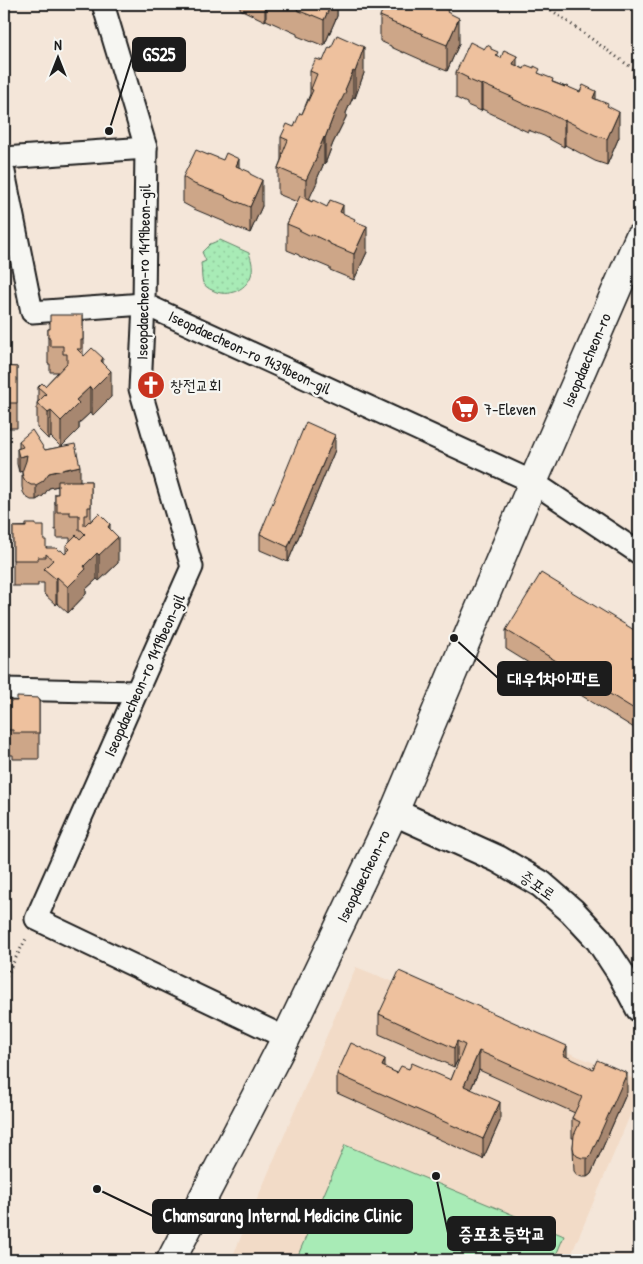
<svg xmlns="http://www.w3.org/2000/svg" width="643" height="1264" viewBox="0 0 643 1264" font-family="'Patrick Hand','Poor Story',sans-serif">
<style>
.built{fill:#f2dbc7}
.grass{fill:url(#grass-dots);stroke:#628469}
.pitch{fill:#a8ebb6;stroke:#628469}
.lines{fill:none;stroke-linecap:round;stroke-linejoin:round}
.minor-casing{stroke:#1c1c1c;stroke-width:25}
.tertiary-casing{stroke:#1c1c1c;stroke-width:30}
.secondary-casing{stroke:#1c1c1c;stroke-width:31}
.path{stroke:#1c1c1c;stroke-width:3;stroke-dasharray:1 4;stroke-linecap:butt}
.minor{stroke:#f6f6f2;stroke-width:21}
.tertiary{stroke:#f6f6f2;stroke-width:26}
.secondary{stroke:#f6f6f2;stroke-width:28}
.wall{fill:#cda688;stroke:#1c1c1c}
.shaded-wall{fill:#a7876f;stroke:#1c1c1c}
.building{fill:#eec19e;stroke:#1c1c1c}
.labels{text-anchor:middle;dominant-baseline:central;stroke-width:4.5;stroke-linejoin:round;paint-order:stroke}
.street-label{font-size:16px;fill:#1c1c1c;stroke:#f6f6f2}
.poi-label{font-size:16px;fill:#1c1c1c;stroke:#f6f6f2;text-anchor:start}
.leader{fill:none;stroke:#1c1c1c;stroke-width:2}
.callout-dot{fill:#1c1c1c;stroke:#f6f6f2;stroke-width:2}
.callout{fill:#1c1c1c;stroke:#1c1c1c;stroke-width:2}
.callout-label{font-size:18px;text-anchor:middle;font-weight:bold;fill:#fff}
</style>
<defs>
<pattern id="grass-dots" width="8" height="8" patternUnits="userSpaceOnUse" patternTransform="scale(1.25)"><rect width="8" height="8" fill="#a8ebb6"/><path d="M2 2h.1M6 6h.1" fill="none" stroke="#90c99c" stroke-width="1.8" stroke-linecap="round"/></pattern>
</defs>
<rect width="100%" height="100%" fill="#f4e6d9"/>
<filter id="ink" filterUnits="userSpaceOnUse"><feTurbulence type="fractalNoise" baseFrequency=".02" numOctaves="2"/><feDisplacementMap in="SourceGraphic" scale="10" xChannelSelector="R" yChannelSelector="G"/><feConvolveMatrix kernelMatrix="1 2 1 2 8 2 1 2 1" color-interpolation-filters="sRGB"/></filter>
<g filter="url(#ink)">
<!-- built -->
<polygon class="built" points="356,967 639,1081 639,1094 569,1260 237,1260 232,1258"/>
<!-- grass -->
<path class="grass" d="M220,240L249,253C251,259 253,265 252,272C249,289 228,299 212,290C209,289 205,286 203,283C201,278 202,268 201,263L206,261L202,252L210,244Z"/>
<!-- pitch -->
<polygon class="pitch" points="345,1145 564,1236 554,1260 296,1260"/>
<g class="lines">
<!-- minor casing -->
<g class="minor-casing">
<g id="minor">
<polyline points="103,4 146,148 144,304 140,389 192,567 36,919 286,1038"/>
<polyline points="4,158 146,148"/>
<polyline points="4,172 32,312 144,304 533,482 639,553"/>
<polyline points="4,689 136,692"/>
</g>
</g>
<!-- tertiary casing -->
<g class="tertiary-casing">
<polyline id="tertiary" points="394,812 498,859 541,884 572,911 599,940 620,972 639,1008"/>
</g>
<!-- secondary casing -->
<g class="secondary-casing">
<polyline id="secondary" points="171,1260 286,1038 394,812 533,482 639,238"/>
</g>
<!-- path -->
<g class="path">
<polyline points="543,4 639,73"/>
<polyline points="4,980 27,937"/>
</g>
<!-- minor -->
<use href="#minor" class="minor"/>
<!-- tertiary -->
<use href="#tertiary" class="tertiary"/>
<!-- secondary -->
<use href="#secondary" class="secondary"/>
</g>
<!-- wall -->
<g class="wall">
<polygon points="240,4 337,4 337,16 324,46 312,41 312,42 297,36 297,34 266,20 265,21 240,9"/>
<polygon points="436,4 436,5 448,13 459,44 447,71 422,61 422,60 404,52 404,53 391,47 391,46 380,41 380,16"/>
<polygon points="484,49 491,49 498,57 524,69 540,74 553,82 596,99 608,107 619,137 607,165 595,161 565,145 564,147 544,136 528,130 528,132 513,125 513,124 482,109 481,111 467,105 467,103 456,98 456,72"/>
<polygon points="323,61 364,73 355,98 353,97 346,113 346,117 333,143 325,164 324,163 317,179 317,182 308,200 343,214 355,221 367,252 354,280 330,270 330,268 311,260 311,261 299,256 299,255 287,250 287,224 297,202 278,194 278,168 281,160 281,137 294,127 302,114 310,94 310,71"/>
<polygon points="208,155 239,167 250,175 262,206 250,233 238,228 238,229 225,223 225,222 194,209 183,203 183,177"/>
<polygon points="83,315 83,355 103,363 111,397 92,416 90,413 79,423 79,429 62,446 80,481 91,481 91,522 110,529 118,563 99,581 97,579 86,589 86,594 68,613 57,603 56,605 44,594 44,583 38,583 38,586 13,586 13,527 36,526 44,540 46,548 59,551 65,554 66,553 66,545 71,541 70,541 70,538 57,538 57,530 55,530 55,494 58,494 58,486 49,488 43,496 36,500 31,500 26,497 23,492 22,487 22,471 19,472 17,464 17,449 19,448 19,441 45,450 61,447 51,437 48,439 37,428 37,403 38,401 38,387 45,386 58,372 50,372 50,364 48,364 48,329 50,329"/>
<polygon points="4,366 17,367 17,428 4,428"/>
<polygon points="335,450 288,562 260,550 260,534"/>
<polygon points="506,630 639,633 639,731 506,649"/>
<polygon points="39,698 39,759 13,759 13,755 4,755 4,699 11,701 17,701"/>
<polygon points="379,1014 567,1057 627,1092 591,1174 587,1177 582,1177 577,1175 574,1171 573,1147 574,1138 572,1138 572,1118 575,1113 479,1070 471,1089 500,1121 483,1159 337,1093 337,1074 385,1068 397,1073 409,1069 451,1080 459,1061 457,1061 454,1067 379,1034"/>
</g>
<!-- shaded-wall -->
<g class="shaded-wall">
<polygon points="265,4 266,4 266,20 265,21"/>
<polygon points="331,4 337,4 337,16 324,46 324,20"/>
<polygon points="459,18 459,44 447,71 447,45"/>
<polygon points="364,47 364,73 355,98 355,72"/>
<polygon points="517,56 517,82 513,64"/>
<polygon points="353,71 353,97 346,113 346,117 333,143 325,164 325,138 333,117"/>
<polygon points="482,84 482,109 481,111 481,85"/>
<polygon points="596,91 596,117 593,98"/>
<polygon points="619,112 619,137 607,165 607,139"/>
<polygon points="565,120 565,145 564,147 564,121"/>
<polygon points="324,137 324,163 317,179 317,182 306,206 306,180"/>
<polygon points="239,159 239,185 236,166"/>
<polygon points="262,180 262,206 250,233 250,207"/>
<polygon points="343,205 343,231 340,212"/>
<polygon points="367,226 367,252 354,280 354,254"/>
<polygon points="103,358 103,379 111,371 111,397 92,416 92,390 101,361"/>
<polygon points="90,387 90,413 79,423 79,429 61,447 61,421 76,400"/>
<polygon points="51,411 51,437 48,439 48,413"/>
<polygon points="335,435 335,450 288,562 288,547"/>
<polygon points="27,455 27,470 19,472 19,457"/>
<polygon points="80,466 80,481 49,488 43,496 36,500 36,485 49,473"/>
<polygon points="110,524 110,545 118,537 118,563 99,581 99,555 108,527"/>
<polygon points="97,553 97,579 86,589 86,594 68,613 68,587 84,566"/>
<polygon points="57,577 57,603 56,605 56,579"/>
<polygon points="457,1041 457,1061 454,1067 454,1048"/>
<polygon points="567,1046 567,1065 563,1055"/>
<polygon points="479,1051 479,1070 464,1105 464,1086"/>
<polygon points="385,1059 385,1078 382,1066"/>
<polygon points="627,1073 627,1092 591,1174 587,1177 587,1158"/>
<polygon points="500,1102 500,1121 483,1159 483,1139"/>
</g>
<!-- building -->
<g class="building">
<polygon points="287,4 331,4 324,20 312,15 312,16 297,10 298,9"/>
<polygon points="385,4 433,4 448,10 447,12 459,18 447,45 422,35 423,34 404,26 404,27 391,22 392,21 380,16"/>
<polygon points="337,35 364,47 355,72 353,71 345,90 346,91 333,117 325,138 324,137 316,156 317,157 306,180 278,168 283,156 282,155 288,140 281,137 287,124 294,127 300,113 302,114 313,90 311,89 317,74 310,71 316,59 323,61 329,47 331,48"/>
<polygon points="470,42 484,49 487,45 491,47 491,49 498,52 496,56 501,58 504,50 517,56 513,64 524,69 526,65 534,68 534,66 540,69 538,73 553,79 552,82 565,87 566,86 580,92 583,85 596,91 593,98 608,104 607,106 619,112 607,139 595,135 565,120 564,121 544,111 528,105 528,106 513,99 514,98 482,84 481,85 467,79 468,78 456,72"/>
<polygon points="196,150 208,155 208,154 223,160 226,153 239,159 236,166 250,172 250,174 262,180 250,207 238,202 238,203 225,197 226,196 194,184 183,177"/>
<polygon points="300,196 312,202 313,200 327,207 330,200 343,205 340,212 355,219 354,221 367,226 354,254 330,244 330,243 311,234 311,236 299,230 299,229 287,224"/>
<polygon points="50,315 83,315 83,340 81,340 81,349 77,349 84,356 92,348 103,358 101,361 111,371 92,390 90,387 76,400 79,403 61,421 51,411 48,413 37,403 46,394 38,387 42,383 45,386 67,363 67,354 63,354 63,346 50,346 50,338 48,338 48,329 50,329"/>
<polygon points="4,366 17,367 17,403 4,403"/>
<polygon points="306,422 335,435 288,547 260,534"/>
<polygon points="32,430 45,450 75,444 80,466 49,473 43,481 36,485 31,485 26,482 23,477 22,472 26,461 27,455 19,457 17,449 23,447 19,441"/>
<polygon points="58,481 91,481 91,507 88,507 88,515 84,515 84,526 89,521 90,522 99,513 110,524 108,527 118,537 99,555 97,553 84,566 86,569 68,587 57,577 56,579 44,569 53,560 46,554 46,557 38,557 38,560 13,560 13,527 26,527 26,524 36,524 36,526 44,526 44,540 46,540 46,548 56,548 59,551 61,550 65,554 70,549 66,545 76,535 80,539 85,534 81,530 79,530 79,515 70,515 70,512 57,512 57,504 55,504 55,494 58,494"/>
<polygon points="541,573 639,633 639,712 506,630"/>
<polygon points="17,697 39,698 39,733 13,733 13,730 4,730 4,699 11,699 11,701 17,701"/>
<polygon points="399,971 567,1046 563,1055 593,1069 597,1060 627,1073 591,1154 587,1158 582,1158 577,1156 574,1152 573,1147 574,1135 580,1122 572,1118 582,1097 479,1051 464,1086 500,1102 483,1139 337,1074 351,1043 385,1059 382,1066 397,1073 401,1066 409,1069 412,1063 451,1080 465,1045 457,1041 454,1048 379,1014"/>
</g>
</g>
<!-- icons -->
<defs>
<g id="church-disc" transform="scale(1.4375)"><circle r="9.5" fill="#c8321e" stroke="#f6f6f2"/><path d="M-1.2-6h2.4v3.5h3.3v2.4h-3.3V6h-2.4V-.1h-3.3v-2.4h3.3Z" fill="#fff"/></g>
<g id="supermarket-disc" transform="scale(1.4375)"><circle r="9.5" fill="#c8321e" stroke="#f6f6f2"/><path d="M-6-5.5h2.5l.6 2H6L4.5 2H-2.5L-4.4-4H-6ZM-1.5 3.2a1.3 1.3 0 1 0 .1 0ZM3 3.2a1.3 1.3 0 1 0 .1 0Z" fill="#fff"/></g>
</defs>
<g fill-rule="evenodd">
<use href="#church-disc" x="151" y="385"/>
<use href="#supermarket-disc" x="465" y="409"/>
</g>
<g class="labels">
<!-- street labels -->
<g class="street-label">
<text transform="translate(143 272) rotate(-89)">Iseopdaecheon-ro 1419beon-gil</text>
<text transform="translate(250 352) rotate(25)">Iseopdaecheon-ro 1439beon-gil</text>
<text transform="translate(586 360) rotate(-67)">Iseopdaecheon-ro</text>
<text transform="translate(144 675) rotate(-66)">Iseopdaecheon-ro 1419beon-gil</text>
<text transform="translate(363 876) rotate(-64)">Iseopdaecheon-ro</text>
<text transform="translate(538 885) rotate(35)">증포로</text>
</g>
<!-- poi labels -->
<g class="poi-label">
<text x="170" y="385">창전교회</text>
<text x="484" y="409">7-Eleven</text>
</g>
</g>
<!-- callouts -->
<path class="leader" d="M109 131L133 55M454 638L498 678M97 1189L153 1216M436 1176L448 1233"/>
<g class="callout-dot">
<circle cx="109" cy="131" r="5"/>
<circle cx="454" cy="638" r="5"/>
<circle cx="97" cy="1189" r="5"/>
<circle cx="436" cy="1176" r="5"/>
</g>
<g class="callout">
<rect x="133" y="38" width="52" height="33" rx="5"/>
<rect x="498" y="662" width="113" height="33" rx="5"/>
<rect x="153" y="1200" width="259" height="33" rx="5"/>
<rect x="448" y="1217" width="107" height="33" rx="5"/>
</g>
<g class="callout-label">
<text x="159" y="61">GS25</text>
<text x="554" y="685">대우1차아파트</text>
<text x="282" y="1222">Chamsarang Internal Medicine Clinic</text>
<text x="502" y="1240">증포초등학교</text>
</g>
<!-- margin -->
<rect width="643" height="1264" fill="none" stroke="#f6f6f2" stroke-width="20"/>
<rect x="10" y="10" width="623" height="1244" fill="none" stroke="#1c1c1c" stroke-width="2" filter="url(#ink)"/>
<!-- north arrow -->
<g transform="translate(58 58)" stroke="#f6f6f2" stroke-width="4" paint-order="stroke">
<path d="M0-4L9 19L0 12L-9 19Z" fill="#1c1c1c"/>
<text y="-8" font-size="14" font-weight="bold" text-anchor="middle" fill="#1c1c1c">N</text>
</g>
</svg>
